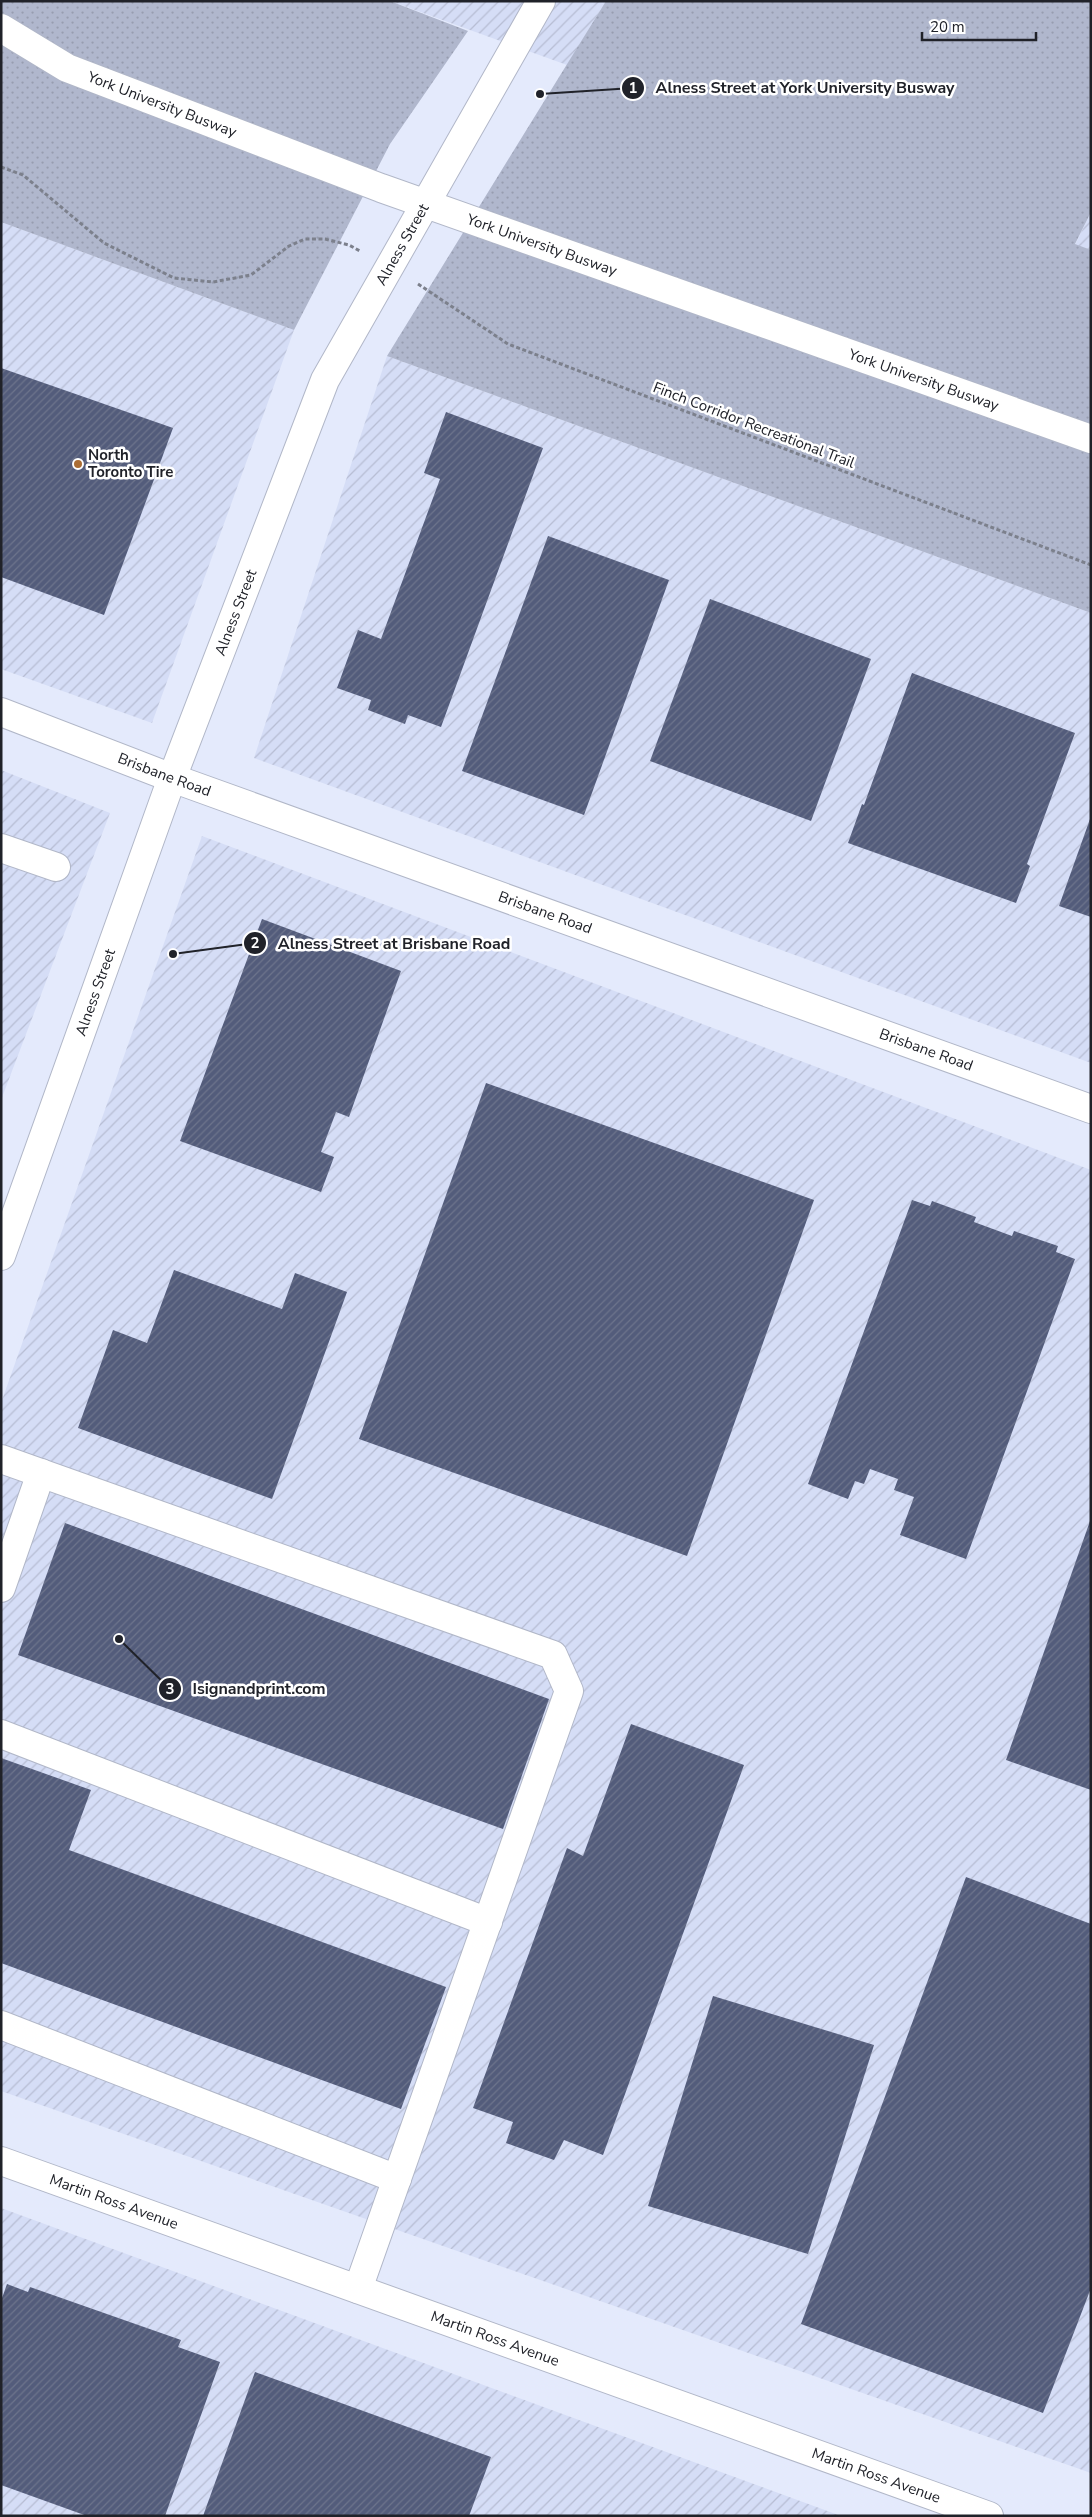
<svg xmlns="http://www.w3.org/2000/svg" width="1092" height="2517" viewBox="0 0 1092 2517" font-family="'Nunito Sans',sans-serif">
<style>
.industrial{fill:url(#industrial-furrows)}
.grass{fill:url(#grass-dots)}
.building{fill:url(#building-hatch)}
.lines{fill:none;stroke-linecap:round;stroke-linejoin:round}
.minor-casing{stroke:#b1b7c8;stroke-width:30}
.path{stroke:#7c808c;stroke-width:3;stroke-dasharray:4 2.5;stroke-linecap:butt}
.minor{stroke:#fff;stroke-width:28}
.poi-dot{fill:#ab6d33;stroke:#fff;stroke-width:2}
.labels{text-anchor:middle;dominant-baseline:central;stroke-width:5;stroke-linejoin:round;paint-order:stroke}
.street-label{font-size:15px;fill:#202229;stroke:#fff}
.poi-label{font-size:15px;font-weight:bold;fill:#202229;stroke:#fff;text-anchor:start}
.leader{fill:none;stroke:#202229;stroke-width:2}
.callout-dot{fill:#202229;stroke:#fff;stroke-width:2}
.mark-label{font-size:15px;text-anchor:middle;font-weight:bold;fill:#fff}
.callout-label{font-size:16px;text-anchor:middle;font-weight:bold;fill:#202229;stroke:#fff;stroke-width:5;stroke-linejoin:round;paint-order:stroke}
</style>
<defs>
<pattern id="industrial-furrows" width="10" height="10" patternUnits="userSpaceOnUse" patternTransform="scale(1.25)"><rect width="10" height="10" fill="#d5ddf6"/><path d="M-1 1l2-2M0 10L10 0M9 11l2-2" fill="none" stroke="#b7bdd3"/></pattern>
<pattern id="grass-dots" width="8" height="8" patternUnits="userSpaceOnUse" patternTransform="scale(1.25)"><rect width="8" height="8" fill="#b0b7cd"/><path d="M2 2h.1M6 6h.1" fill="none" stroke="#979db0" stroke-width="1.8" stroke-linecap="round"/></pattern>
<pattern id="building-hatch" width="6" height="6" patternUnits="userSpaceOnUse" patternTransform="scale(1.25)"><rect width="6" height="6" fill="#535c7b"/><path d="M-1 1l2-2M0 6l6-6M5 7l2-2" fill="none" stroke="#6d748c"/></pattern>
</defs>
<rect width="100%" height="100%" fill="#e4eafc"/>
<!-- industrial -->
<g class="industrial">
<polygon points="390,1 606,1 567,65"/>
<polygon points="1091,212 1091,250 1075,245"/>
<polygon points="1,222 294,330 152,723 1,669"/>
<polygon points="387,356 1091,613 1091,1063 254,758"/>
<polygon points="1,770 110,813 1,1100"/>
<polygon points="202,836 1091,1170 1091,2473 1,2091 1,1403"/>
<polygon points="1,2208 841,2516 1,2516"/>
</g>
<!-- grass -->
<g class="grass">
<polygon points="1,1 390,1 468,31 390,144 294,330 1,222"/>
<polygon points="606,1 1091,1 1091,212 1075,244 1091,250 1091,613 387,356"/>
</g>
<!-- building -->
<g class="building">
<polygon points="1,368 173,428 104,615 1,577"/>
<polygon points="446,412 543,448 441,727 408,715 405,724 368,710 371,700 337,688 358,630 381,639 440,479 424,473"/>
<polygon points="548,536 669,580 584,815 462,771"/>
<polygon points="710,599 871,659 811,821 650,761"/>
<polygon points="912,673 1075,733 1027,864 1030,866 1016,903 848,843 862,804 864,805"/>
<polygon points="1090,819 1091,819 1091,917 1059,906"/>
<polygon points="262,919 401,971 349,1117 336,1112 321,1152 334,1157 321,1192 180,1141"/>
<polygon points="486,1083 814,1200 687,1556 359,1439"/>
<polygon points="912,1200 930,1206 932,1201 976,1217 974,1222 1012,1236 1014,1231 1058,1246 1056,1252 1075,1259 966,1559 900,1535 914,1497 894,1490 898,1479 870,1469 864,1484 855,1481 848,1499 808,1484"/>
<polygon points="174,1270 282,1309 295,1273 347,1292 272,1499 78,1428 113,1330 147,1343"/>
<polygon points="1090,1521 1091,1521 1091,1790 1006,1760"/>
<polygon points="65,1523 549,1699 503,1829 18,1655"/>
<polygon points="631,1724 744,1765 603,2155 564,2140 554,2160 506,2143 513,2122 473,2108 567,1848 583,1856"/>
<polygon points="1,1758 91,1790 69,1850 446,1987 401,2109 1,1963"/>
<polygon points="966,1877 1091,1924 1091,2288 1043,2413 801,2324"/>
<polygon points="713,1996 874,2045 808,2254 648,2206"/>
<polygon points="7,2284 28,2292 30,2287 181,2340 178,2347 220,2362 165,2516 87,2516 1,2485 1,2301"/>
<polygon points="255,2372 491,2457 469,2516 203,2516"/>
</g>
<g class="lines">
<!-- minor casing -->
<g class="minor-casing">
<g id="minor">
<path id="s1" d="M1,28L67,68L381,188L1091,439"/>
<path id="s2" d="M1,712L172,778L1091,1109"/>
<polyline points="1,848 56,867"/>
<path id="s3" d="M1,1256L172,778L325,380L541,1"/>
<polyline points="1,1459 553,1655 569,1691 358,2289"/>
<polyline points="1,1588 41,1473"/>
<polyline points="1,1734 488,1922"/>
<polyline points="1,2025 397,2179"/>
<path id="s4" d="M1,2161L989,2516"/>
</g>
</g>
<!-- path -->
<g class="path">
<polyline points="1,167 23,175 104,243 174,278 213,282 251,275 289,246 305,239 325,239 349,245 360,251"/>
<polyline points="418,284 508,344 1091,565"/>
</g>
<!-- minor -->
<use href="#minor" class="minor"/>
</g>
<!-- markers -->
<circle class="poi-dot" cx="78" cy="464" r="5"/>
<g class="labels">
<!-- street labels -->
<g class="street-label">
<text stroke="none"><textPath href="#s1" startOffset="179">York University Busway</textPath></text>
<text stroke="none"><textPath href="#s3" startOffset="1090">Alness Street</textPath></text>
<text stroke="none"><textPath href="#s1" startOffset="584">York University Busway</textPath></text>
<text stroke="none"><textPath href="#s1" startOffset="989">York University Busway</textPath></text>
<text transform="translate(754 425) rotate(21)">Finch Corridor Recreational Trail</text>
<text stroke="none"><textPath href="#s3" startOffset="685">Alness Street</textPath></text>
<text stroke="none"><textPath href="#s2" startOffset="175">Brisbane Road</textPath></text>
<text stroke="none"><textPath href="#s2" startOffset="580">Brisbane Road</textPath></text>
<text stroke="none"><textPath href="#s3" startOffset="280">Alness Street</textPath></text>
<text stroke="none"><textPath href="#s2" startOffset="985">Brisbane Road</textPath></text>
<text stroke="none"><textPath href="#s4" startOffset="120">Martin Ross Avenue</textPath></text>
<text stroke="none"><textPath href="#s4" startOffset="525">Martin Ross Avenue</textPath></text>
<text stroke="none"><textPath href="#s4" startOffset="930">Martin Ross Avenue</textPath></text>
</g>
<!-- poi labels -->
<g class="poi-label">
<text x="88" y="455">North<tspan x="88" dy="17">Toronto Tire</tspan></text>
</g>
</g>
<!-- callouts -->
<path class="leader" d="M540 94L633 88M173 954L255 943M119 1639L170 1689"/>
<g class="callout-dot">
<circle cx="540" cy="94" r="5"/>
<circle cx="173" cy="954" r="5"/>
<circle cx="119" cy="1639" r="5"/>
<circle cx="633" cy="88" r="12"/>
<circle cx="255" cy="943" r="12"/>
<circle cx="170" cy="1689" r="12"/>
</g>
<g class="mark-label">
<text x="633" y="93">1</text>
<text x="255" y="948">2</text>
<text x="170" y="1694">3</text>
</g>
<g class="callout-label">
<text x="805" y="93">Alness Street at York University Busway</text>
<text x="394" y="949">Alness Street at Brisbane Road</text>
<text x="259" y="1694">Isignandprint.com</text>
</g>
<!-- border -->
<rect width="1092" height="2517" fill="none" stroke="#202229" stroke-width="5"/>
<!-- scale -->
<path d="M922 32v8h114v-8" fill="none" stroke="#202229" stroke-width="2.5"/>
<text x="930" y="32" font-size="15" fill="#202229" stroke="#ffffff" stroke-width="4" paint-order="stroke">20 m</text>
</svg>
